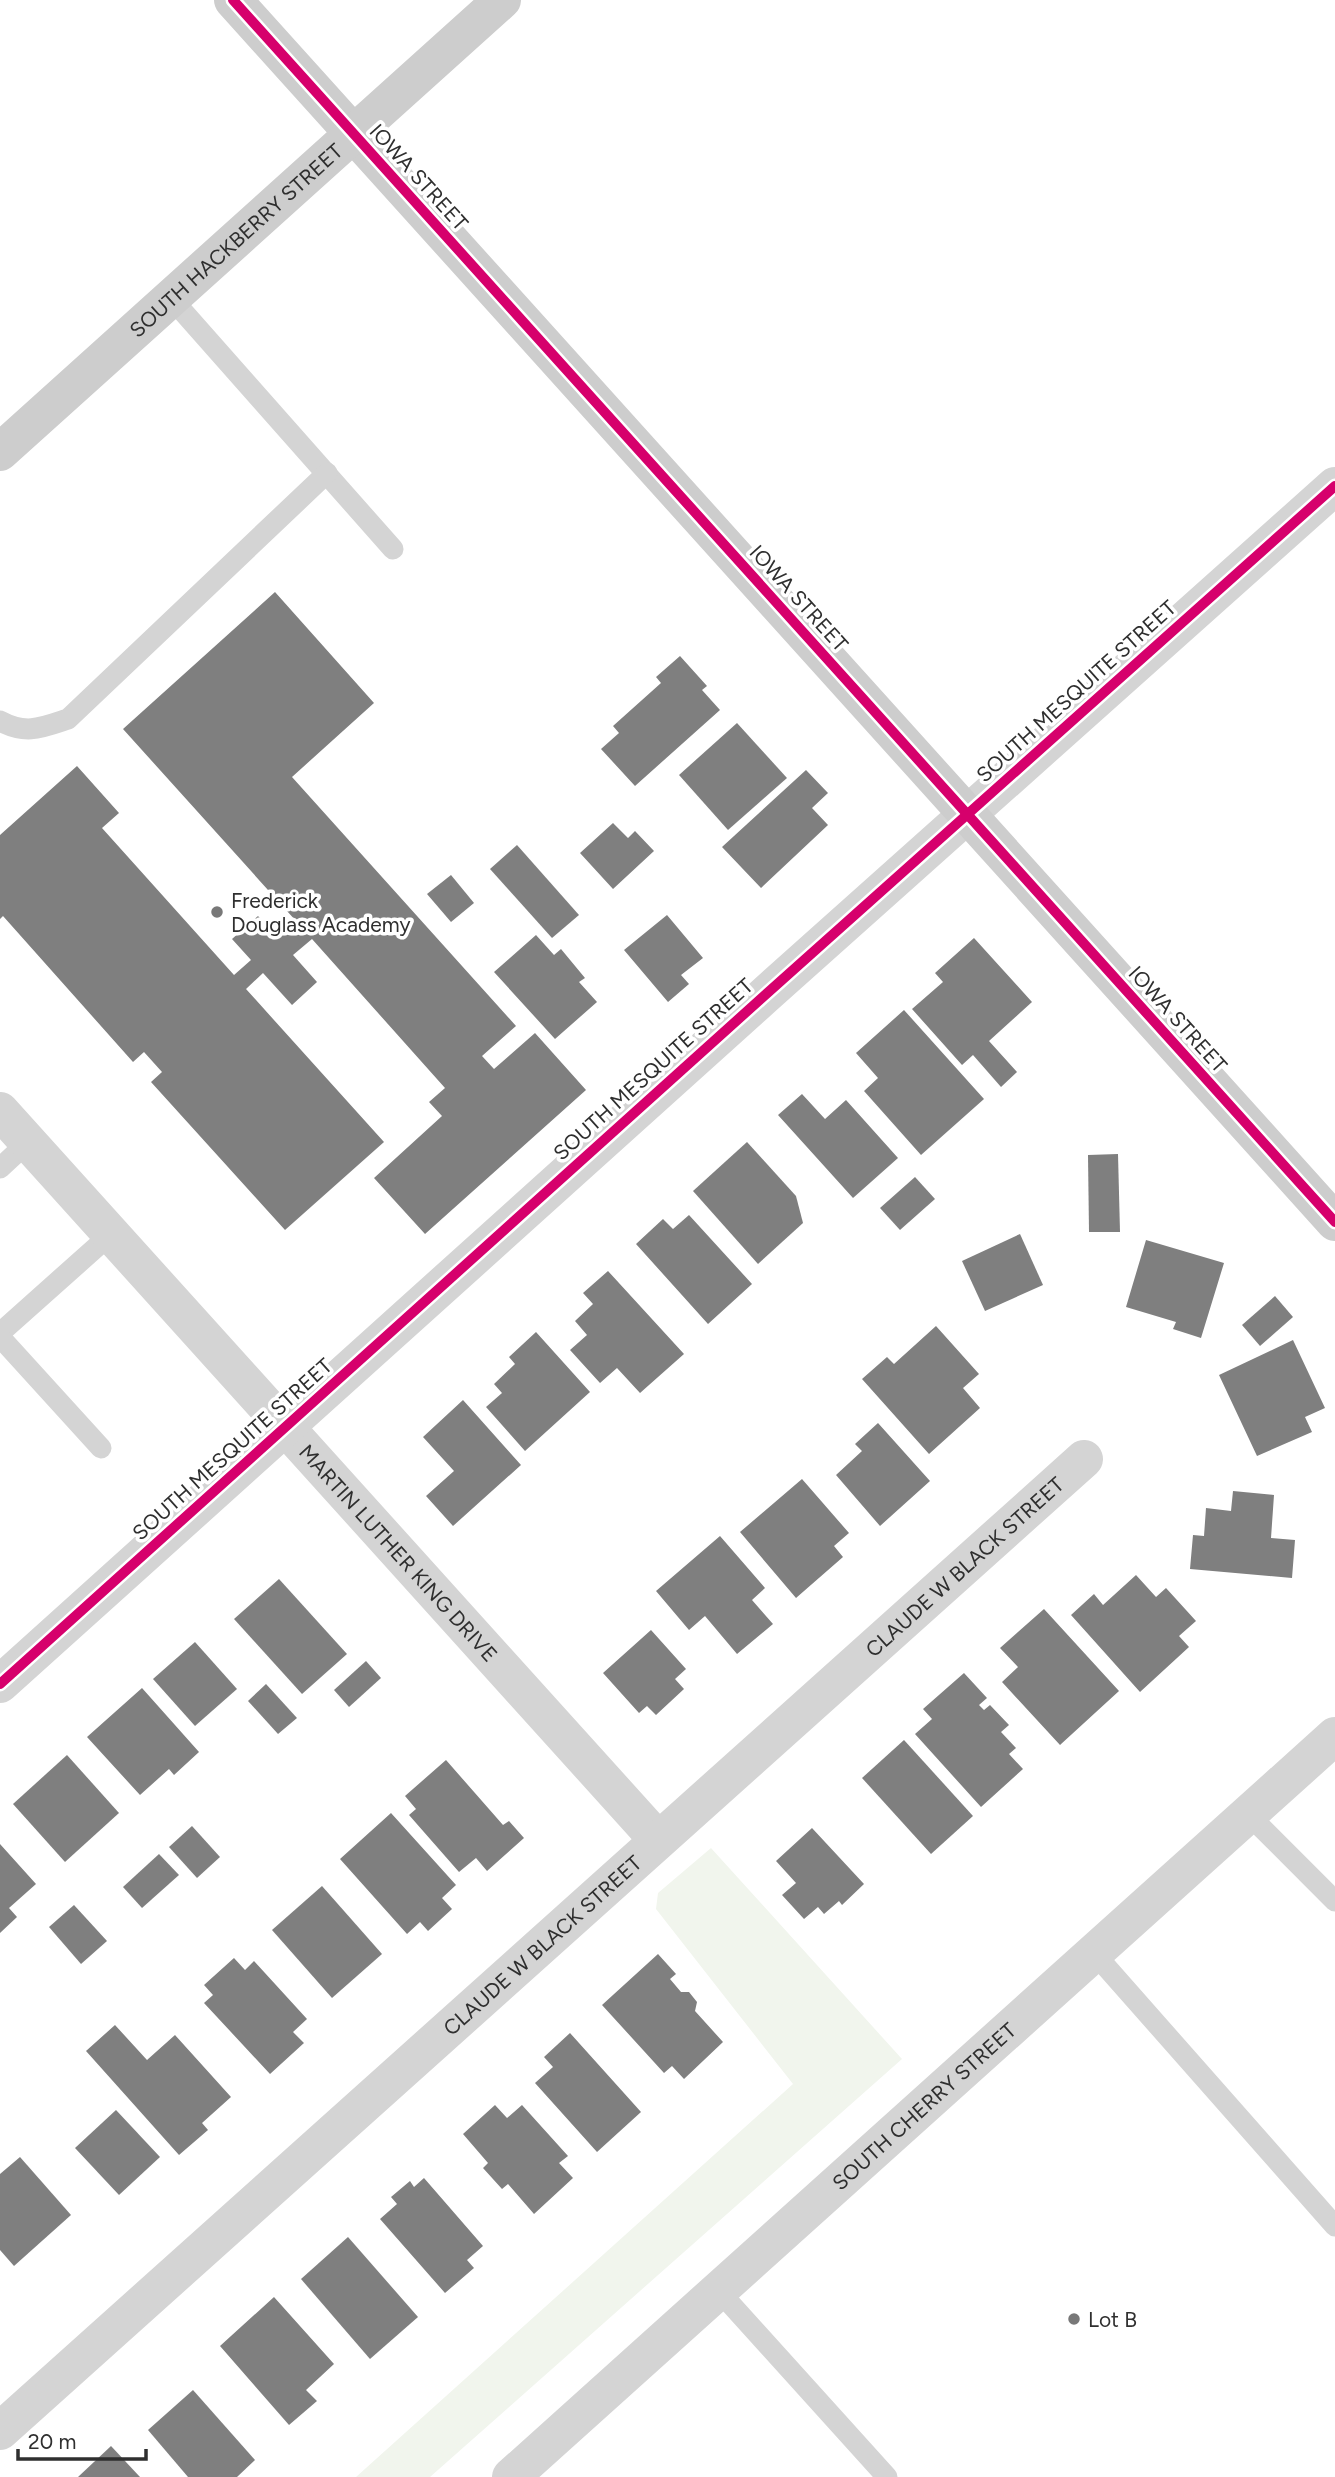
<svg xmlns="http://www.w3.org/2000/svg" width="1335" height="2477" viewBox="0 0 1335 2477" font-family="Figtree,sans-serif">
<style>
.green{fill:#f1f5ed}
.building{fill:#7f7f7f}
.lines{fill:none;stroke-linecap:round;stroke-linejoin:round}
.service{stroke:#d4d4d4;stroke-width:21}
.minor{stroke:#d4d4d4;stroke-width:38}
.tertiary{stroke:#d4d4d4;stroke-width:38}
.secondary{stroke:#cdcdcd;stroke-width:38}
.cycleway-casing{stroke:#fff;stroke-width:15}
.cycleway{stroke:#d6006c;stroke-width:10}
.poi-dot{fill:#787878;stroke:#fff;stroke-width:2.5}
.labels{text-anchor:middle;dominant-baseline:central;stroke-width:7;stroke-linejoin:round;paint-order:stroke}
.street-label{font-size:21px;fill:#2f2f2f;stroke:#fff}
.poi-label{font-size:21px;fill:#2f2f2f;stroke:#fff;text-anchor:start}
</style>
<rect width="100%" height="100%" fill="#fff"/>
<!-- green -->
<polygon class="green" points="711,1848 902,2059 430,2477 356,2477 793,2084 656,1909 658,1893"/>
<!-- building -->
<g class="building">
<polygon points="275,592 374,703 292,777 516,1026 482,1056 494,1069 535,1033 586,1090 425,1234 374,1178 442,1116 429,1102 445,1088 312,939 293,955 317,982 292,1005 263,973 246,989 384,1142 285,1230 151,1082 162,1072 144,1052 133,1062 3,916 0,919 0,835 77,766 119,813 102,828 234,975 251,960 232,939 258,916 277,937 296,921 123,729"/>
<polygon points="680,656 707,686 702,690 720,710 635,786 601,749 619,733 613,726 661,683 656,677"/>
<polygon points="737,723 787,778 728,830 679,775"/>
<polygon points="806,770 828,793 812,808 828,825 761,888 722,847"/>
<polygon points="613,823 628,838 635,831 654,851 613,889 580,853"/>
<polygon points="517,845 579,915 552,938 490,869"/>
<polygon points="451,875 474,903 451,922 427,894"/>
<polygon points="667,915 703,958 681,975 689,984 668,1002 624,950"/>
<polygon points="536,935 554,955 561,949 585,978 579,982 597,1002 555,1039 494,972"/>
<polygon points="974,938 1032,1002 989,1041 1017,1072 1001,1087 973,1055 962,1065 912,1009 943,982 935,973"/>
<polygon points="904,1010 984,1099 921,1155 864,1091 878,1078 856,1053"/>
<polygon points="802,1094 825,1119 846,1100 898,1158 853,1198 778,1115"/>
<polygon points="747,1142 796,1196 803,1223 758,1264 693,1191"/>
<polygon points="1118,1154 1120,1232 1089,1232 1088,1155"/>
<polygon points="915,1177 935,1199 900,1230 880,1208"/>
<polygon points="689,1215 752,1284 708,1324 636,1244 663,1219 673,1229"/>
<polygon points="1020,1234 1043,1285 985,1311 962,1261"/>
<polygon points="1146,1240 1224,1263 1201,1338 1173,1329 1176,1322 1126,1307"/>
<polygon points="608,1271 684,1354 640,1393 617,1368 600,1383 570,1350 587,1335 575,1321 593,1304 583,1293"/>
<polygon points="1275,1296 1293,1317 1260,1346 1242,1325"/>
<polygon points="936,1326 979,1374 963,1388 980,1408 929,1454 862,1379 887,1357 894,1364"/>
<polygon points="536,1332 590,1392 525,1451 486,1407 502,1393 494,1384 515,1364 509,1357"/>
<polygon points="1293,1340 1325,1408 1305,1417 1312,1432 1257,1456 1219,1375"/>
<polygon points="463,1400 521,1465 453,1526 426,1496 454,1471 423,1437"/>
<polygon points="878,1423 930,1481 880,1526 836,1475 862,1451 855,1444"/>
<polygon points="802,1479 849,1533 834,1546 843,1557 796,1598 740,1532"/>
<polygon points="1233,1491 1274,1495 1271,1538 1295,1540 1292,1578 1190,1569 1193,1535 1204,1536 1206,1508 1231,1511"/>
<polygon points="720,1536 765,1588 752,1600 773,1624 737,1654 705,1616 689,1630 656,1591"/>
<polygon points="1136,1575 1156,1597 1166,1588 1196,1621 1179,1636 1189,1647 1140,1692 1071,1615 1094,1594 1103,1605"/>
<polygon points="279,1579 347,1654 302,1694 234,1619"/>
<polygon points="1044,1609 1119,1691 1060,1745 1002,1682 1018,1667 1000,1648"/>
<polygon points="651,1630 686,1669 675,1679 684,1689 656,1715 647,1706 639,1713 603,1673"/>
<polygon points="195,1642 237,1689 195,1726 153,1679"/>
<polygon points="366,1661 381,1678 349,1707 334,1690"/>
<polygon points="964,1673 987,1698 979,1705 984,1710 990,1705 1009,1725 1001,1732 1016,1748 1009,1754 1023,1769 981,1807 915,1734 932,1719 923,1709"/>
<polygon points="266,1684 297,1718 278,1734 248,1701"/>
<polygon points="142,1688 199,1752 174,1775 169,1769 140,1795 87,1737"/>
<polygon points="904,1740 973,1816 931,1854 862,1778"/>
<polygon points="67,1755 119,1813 65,1862 13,1804"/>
<polygon points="446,1760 503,1825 509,1821 524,1838 487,1871 476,1858 459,1872 409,1815 416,1809 405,1796"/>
<polygon points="391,1813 456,1885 442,1898 452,1909 428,1931 420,1922 407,1934 340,1859"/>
<polygon points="192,1826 220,1857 197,1878 169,1847"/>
<polygon points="812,1828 864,1884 842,1905 839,1901 824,1914 818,1907 804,1919 782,1895 796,1883 776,1861"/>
<polygon points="0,1844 36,1884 9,1908 17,1917 0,1933"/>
<polygon points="159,1854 179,1875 142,1908 123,1887"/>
<polygon points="322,1886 382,1954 332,1998 272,1930"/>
<polygon points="74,1905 107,1941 81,1964 49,1927"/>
<polygon points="658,1954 676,1974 670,1979 681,1992 689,1992 697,2002 695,2011 723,2042 684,2079 672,2066 664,2073 602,2005"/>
<polygon points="234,1958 245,1970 254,1961 307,2019 293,2032 304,2043 270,2074 204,2003 213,1995 204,1985"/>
<polygon points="115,2025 147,2060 175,2035 231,2097 202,2123 208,2130 179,2155 86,2051"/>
<polygon points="570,2033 641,2112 597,2152 535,2083 553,2067 544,2057"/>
<polygon points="495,2105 507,2118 522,2105 568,2156 559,2163 573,2178 534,2214 508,2184 502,2189 483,2168 488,2163 463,2134"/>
<polygon points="116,2110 160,2157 119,2195 75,2148"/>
<polygon points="20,2157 71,2215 14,2266 0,2250 0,2174"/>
<polygon points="424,2178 483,2246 467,2260 474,2268 445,2293 380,2219 397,2204 391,2197 410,2181 414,2187"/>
<polygon points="348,2237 418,2317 370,2359 301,2279"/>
<polygon points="274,2297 334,2364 306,2390 317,2401 289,2425 220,2346"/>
<polygon points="193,2390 255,2460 237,2477 188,2477 148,2430"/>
<polygon points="111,2446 140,2477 78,2477"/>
</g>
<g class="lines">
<!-- service -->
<g class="service">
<polyline points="171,298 393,549"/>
<path d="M0,721C26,735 41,728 68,719L327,473"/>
<polyline points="0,1168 28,1142"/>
<polyline points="0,1333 111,1234"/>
<polyline points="0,1337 101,1448"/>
<polyline points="1248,1814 1335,1901"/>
<polyline points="1094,1953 1335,2226"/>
<polyline points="718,2290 887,2477"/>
</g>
<!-- minor -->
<g class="minor">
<path id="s1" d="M0,1111L658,1840"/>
<polyline points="0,1684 764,996 1335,486"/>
<path id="s2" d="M0,2431L1084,1459"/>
</g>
<!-- tertiary -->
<path class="tertiary" id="s3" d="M511,2477L1335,1736"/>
<!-- secondary -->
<g class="secondary">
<polyline points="233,0 1335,1222"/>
<path id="s4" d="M0,452L502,0"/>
</g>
<!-- cycleway casing -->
<g class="cycleway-casing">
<g id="cycleway">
<polyline points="233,0 1335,1222"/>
<polyline points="0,1684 764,996 1335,486"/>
</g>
</g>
<!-- cycleway -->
<use href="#cycleway" class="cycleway"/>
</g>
<!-- markers -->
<g class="poi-dot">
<circle cx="217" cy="912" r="7"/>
<circle cx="1074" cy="2319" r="7"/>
</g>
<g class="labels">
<!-- street labels -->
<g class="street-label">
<text transform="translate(419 177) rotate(48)">IOWA STREET</text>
<text stroke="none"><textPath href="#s4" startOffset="317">SOUTH HACKBERRY STREET</textPath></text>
<text transform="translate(799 598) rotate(48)">IOWA STREET</text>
<text transform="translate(1076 691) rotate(-42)">SOUTH MESQUITE STREET</text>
<text transform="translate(1178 1019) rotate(48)">IOWA STREET</text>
<text transform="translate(653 1069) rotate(-42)">SOUTH MESQUITE STREET</text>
<text transform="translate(232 1449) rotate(-42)">SOUTH MESQUITE STREET</text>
<text stroke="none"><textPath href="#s1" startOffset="595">MARTIN LUTHER KING DRIVE</textPath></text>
<text stroke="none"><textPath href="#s2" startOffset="1295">CLAUDE W BLACK STREET</textPath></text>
<text stroke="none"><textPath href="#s2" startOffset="728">CLAUDE W BLACK STREET</textPath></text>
<text stroke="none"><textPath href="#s3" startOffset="555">SOUTH CHERRY STREET</textPath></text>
</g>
<!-- poi labels -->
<g class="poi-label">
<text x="231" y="900">Frederick<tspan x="231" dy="24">Douglass Academy</tspan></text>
<text x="1088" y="2319">Lot B</text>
</g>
</g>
<!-- scale -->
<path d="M18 2449v10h128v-10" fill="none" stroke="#2f2f2f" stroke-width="3.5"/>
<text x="28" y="2449" font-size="21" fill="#2f2f2f" stroke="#ffffff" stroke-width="5" paint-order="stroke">20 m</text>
</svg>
